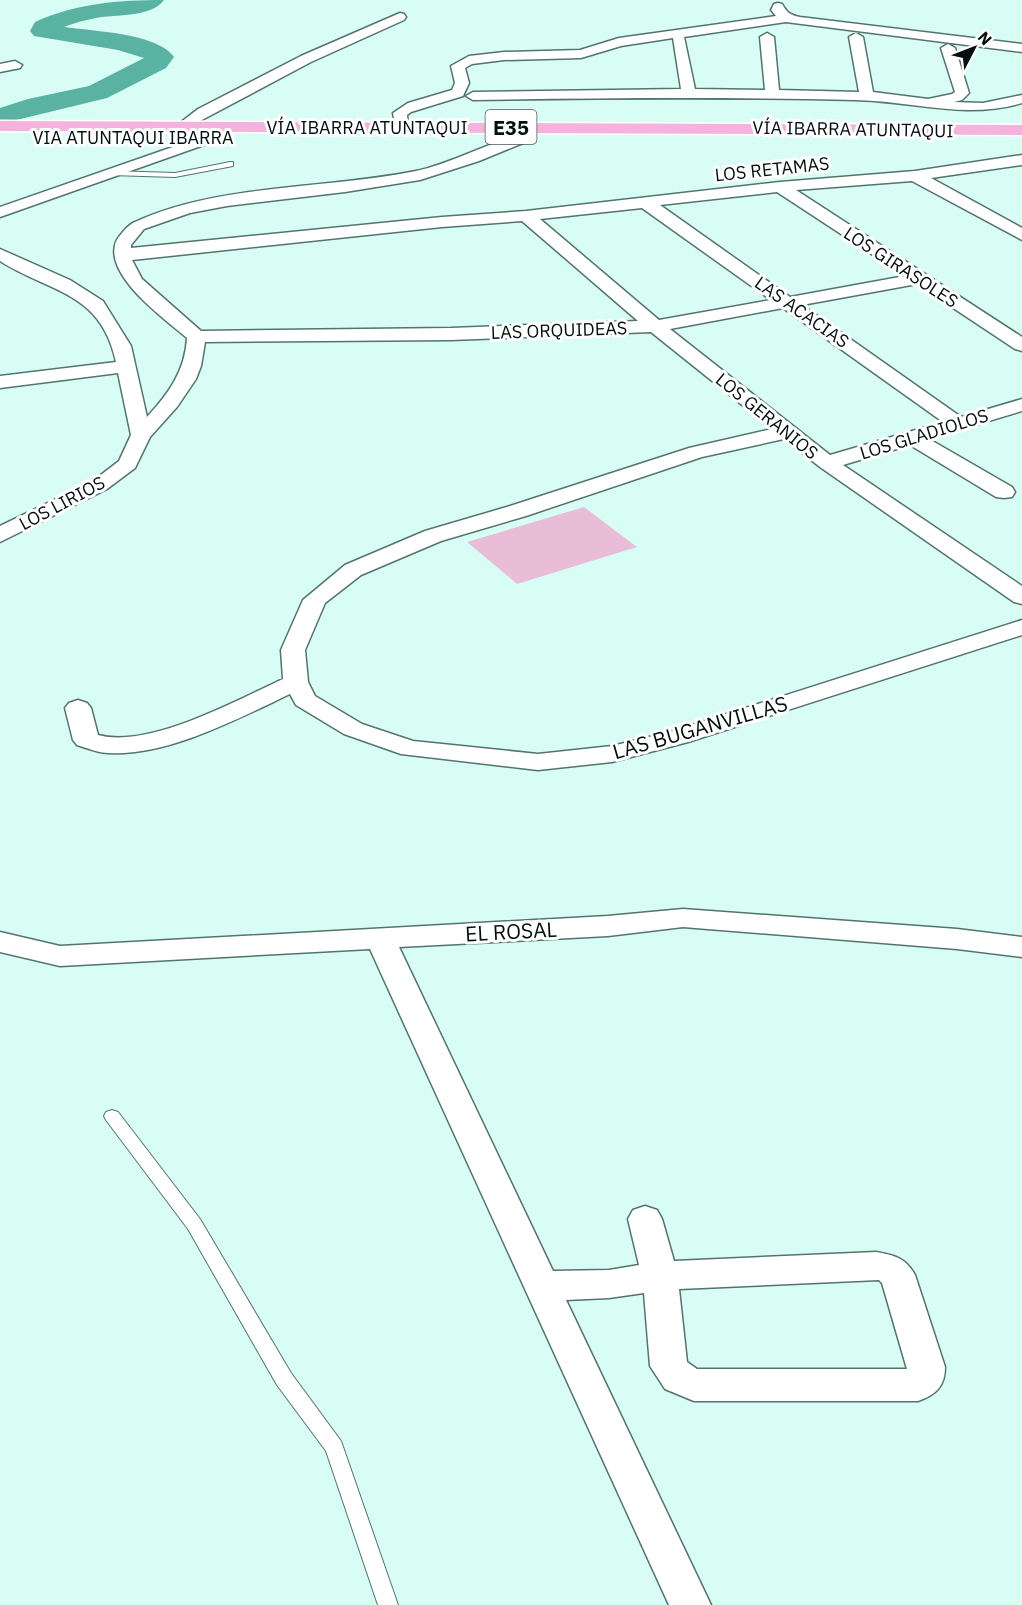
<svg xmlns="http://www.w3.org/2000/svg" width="1022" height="1605" viewBox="0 0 1022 1605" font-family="'IBM Plex Sans',sans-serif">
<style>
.green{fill:#e9bdd8}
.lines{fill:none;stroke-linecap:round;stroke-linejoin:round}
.river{fill:#5ab2a3;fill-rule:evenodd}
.lane-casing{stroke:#53746d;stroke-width:2}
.street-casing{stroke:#53746d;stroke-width:3}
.highway-casing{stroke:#fff;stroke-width:3}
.lane{fill:#fff;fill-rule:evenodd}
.street{fill:#fff;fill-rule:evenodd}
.highway{fill:#f5b2dc;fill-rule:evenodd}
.labels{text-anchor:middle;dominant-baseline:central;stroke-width:6;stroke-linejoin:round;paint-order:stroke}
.far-street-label{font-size:18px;fill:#030f0d;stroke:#fff}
.shield{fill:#fff;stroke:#4f5756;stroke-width:1.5}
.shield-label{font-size:20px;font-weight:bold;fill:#030f0d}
.street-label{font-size:21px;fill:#030f0d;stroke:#fff}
</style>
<rect width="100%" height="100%" fill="#d8fdf5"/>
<!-- green -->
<polygon class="green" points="584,507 637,547 517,584 467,542"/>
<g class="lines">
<!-- river -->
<path class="river" d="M164,0C151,18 116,14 96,18C85,20 74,23 64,27C91,31 158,33 174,57L166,68L107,98L0,124V108L28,99L89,86L144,58L118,50L34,36L30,31L35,22C77,3 119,0 164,0Z"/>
<!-- lane casing -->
<g class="lane-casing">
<g id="lane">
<polygon points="230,162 233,162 233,166 175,177 111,175 107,173 111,171 175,173"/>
<polygon points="112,1110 118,1112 200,1219 291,1373 341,1441 398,1605 378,1605 326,1451 277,1385 188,1229 106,1120 104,1116 106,1112"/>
</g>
</g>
<!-- street casing -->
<g class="street-casing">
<g id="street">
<path d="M778,3L782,4C787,12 789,15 800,17L1022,44V52L786,22L684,37L695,89L765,90L760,37L767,33L774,37L779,90L859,92L849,37L856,33L863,37L873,92L928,99L952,94L955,92L941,48L948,44L955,48L969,93L962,100L954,102L983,103L1022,95V103C966,120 912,101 855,100C727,97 601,98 473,100L466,96L473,92L681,89L673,38L621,46L581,58L504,60L472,64L465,68L469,83L463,96L411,112L407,115L408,127L406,130H396L393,113L408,103L452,90L455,83L451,66L469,56L504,52L580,50L619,38L776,16L771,10L774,4Z"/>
<polygon points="400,13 404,14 406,17 404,20 311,62 183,130 176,126 198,109 301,56"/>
<polygon points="15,61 22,65 20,68 0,72 0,64"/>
<polygon points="213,133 218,134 220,137 218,140 0,217 0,207"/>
<path d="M523,134L528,135L530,138L528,141L479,161L420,180L345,192L227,206L190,213L144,229L131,245V248L442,217L526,211L780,182L915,171L1022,155V165L931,178L1022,228V240L912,181L796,190L1022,337V351L1015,349L917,284L802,305L961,417L1022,399V411L929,439L1012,487L1015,492L1012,497L1004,498L996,497L910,445L843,465L1022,586V604L1014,602L820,467L784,439L702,457L526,516L441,541L361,575L325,603L305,650L308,682L315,696L362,724L413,741L538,754L612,746L670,732L1022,620V635L688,742L612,762L538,770L401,754L344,734L296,705L290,694C237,719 168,756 109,753C98,753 87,748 77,745L73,740L65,708L69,703L78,700L87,703L91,708L98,735C149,749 237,700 283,679L281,650L303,600L345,565L425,531L510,506L689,448L772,429L651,332L451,340L205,342L201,366L196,379L177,407L150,437L135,468L107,489L0,542V526L93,481L119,461L131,435L118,373L0,388V376L116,362C101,291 50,293 0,261V249L70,280L103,301L131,346L147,417C169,393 185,371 187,338C165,319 107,278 115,245C116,238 129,224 135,222C217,184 327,189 416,171C453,163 486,143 523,134ZM777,192L905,276L790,297L660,205ZM642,208L771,300L659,320L540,219ZM522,221L638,321L451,328L201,331L142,279L132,260L442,227ZM783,308L943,422L830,455L670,329Z"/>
<path d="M683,909L957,929L1022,937V957L957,949L683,927L608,936L399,947L553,1271L609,1270L639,1265L628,1219L633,1210L645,1206L657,1210L662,1219L674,1261L876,1252C894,1255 906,1258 915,1275L945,1367C945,1386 936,1395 918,1401H694L665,1389L650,1366L644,1293L609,1298L566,1300L711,1605H669L370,949L60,966L0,952V932L60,946L608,916ZM879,1280L882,1283L907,1369H697L687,1362L679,1289Z"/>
</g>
</g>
<!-- highway casing -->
<g class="highway-casing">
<polygon id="highway" points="0,121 1022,125 1022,135 0,131"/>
</g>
<!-- lane -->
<use href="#lane" class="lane"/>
<!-- street -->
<use href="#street" class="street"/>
<!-- highway -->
<use href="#highway" class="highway"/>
</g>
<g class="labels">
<!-- far-street labels -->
<g class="far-street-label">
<text x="367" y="127">VÍA IBARRA ATUNTAQUI</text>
<text transform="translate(853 129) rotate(1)">VÍA IBARRA ATUNTAQUI</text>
<text x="133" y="137">VIA ATUNTAQUI IBARRA</text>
<text transform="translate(772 169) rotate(-6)">LOS RETAMAS</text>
<text transform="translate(901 267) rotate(33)">LOS GIRASOLES</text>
<text transform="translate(802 312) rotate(35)">LAS ACACIAS</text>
<text transform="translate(559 330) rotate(-2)">LAS ORQUIDEAS</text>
<text transform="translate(767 416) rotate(39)">LOS GERANIOS</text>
<text transform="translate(924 434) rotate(-17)">LOS GLADIOLOS</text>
<text transform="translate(62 503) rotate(-28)">LOS LIRIOS</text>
</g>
<!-- shield labels -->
<rect class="shield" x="485.5" y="110" width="51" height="34" rx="4.5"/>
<g class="shield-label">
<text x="511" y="127">E35</text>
</g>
<!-- street labels -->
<g class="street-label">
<text transform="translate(700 727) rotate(-16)">LAS BUGANVILLAS</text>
<text transform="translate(511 931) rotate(-3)">EL ROSAL</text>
</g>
</g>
<!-- north arrow -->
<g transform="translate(974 48) rotate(48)" stroke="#ffffff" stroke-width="4.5" paint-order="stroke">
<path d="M0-4.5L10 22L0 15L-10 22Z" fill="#030f0d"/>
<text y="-9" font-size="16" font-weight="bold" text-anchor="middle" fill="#030f0d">N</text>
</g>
</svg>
